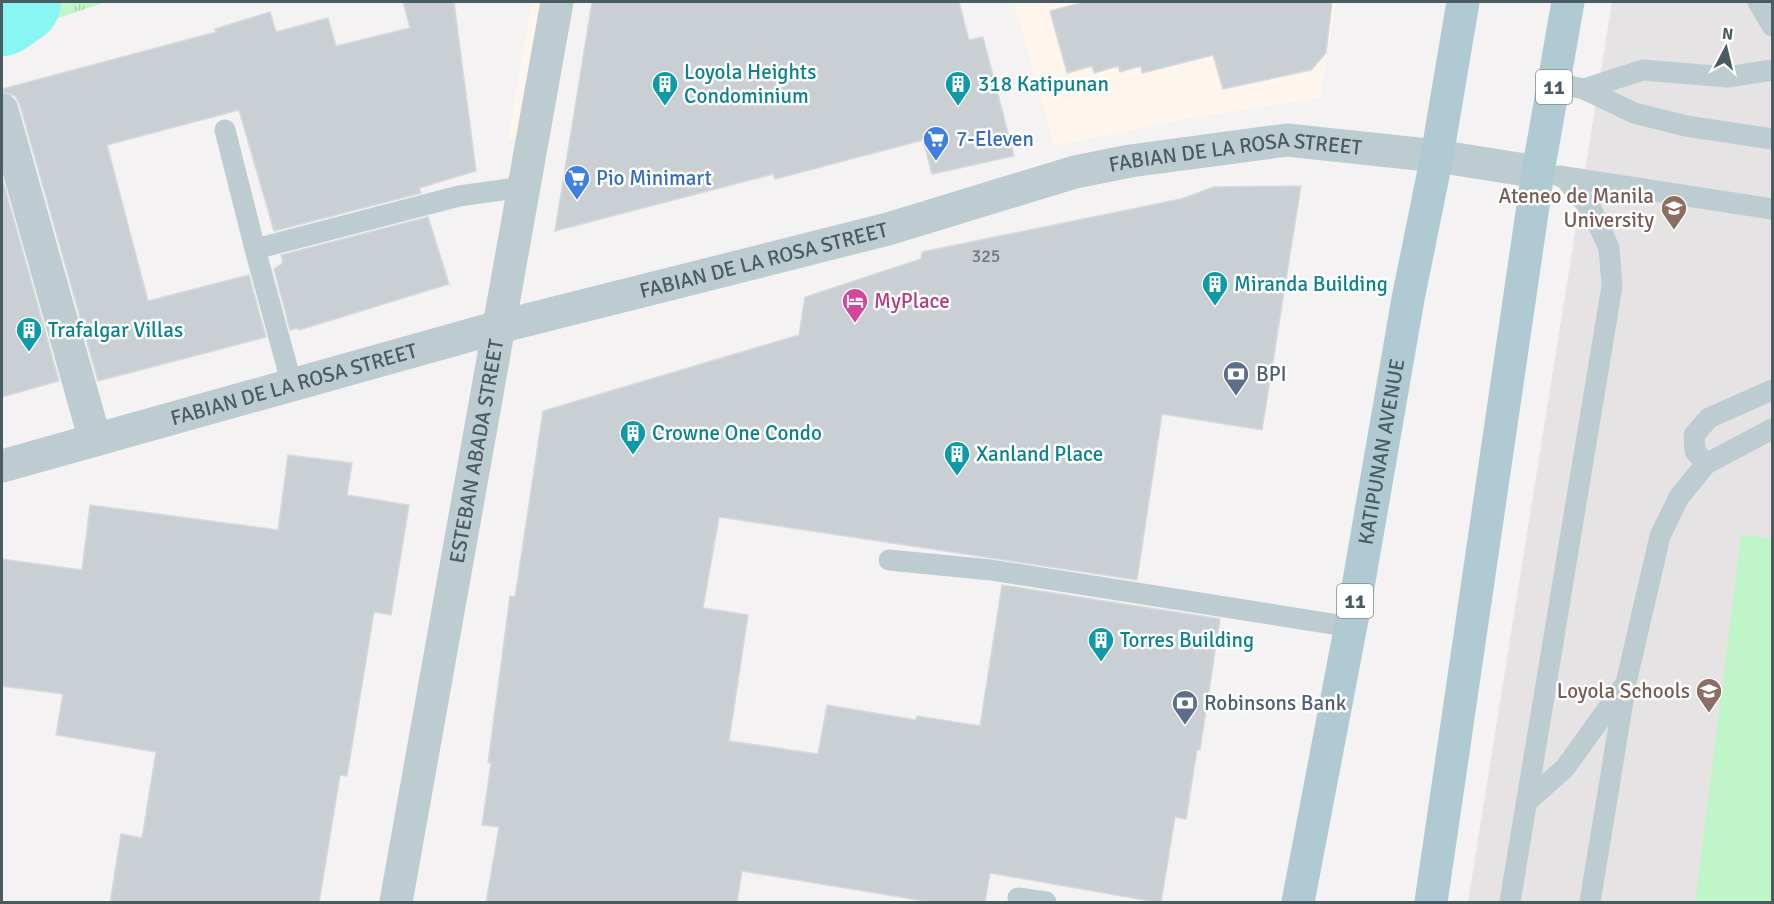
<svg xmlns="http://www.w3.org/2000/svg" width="1774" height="904" viewBox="0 0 1774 904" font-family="Signika,sans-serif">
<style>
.commercial{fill:#fef5ed}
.education{fill:#e6e3e5}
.grass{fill:#bff5c7}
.park{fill:url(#park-tufts)}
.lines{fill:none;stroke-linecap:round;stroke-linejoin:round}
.river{stroke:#88f6f2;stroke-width:84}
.building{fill:#c9cfd2;stroke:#d6dade;stroke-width:1.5}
.lane{stroke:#bcccd0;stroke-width:21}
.street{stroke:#bcccd0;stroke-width:33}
.primary{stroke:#b0cad3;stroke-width:33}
.labels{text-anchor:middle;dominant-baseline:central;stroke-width:5;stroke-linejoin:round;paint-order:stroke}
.number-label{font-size:18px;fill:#68797e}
.shield{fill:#fff;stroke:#7f8d91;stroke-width:1.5}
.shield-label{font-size:20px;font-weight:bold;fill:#485c62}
.culture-label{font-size:21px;fill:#0d838f;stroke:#fff;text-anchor:start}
.shop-label{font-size:21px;fill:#366cbe;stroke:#fff;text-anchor:start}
.street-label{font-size:21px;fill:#485c62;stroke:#fff}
.education-label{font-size:21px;fill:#785e54;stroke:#fff;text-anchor:end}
.hotel-label{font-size:21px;fill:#b23c85;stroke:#fff;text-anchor:start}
.service-label{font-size:21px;fill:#4e5e75;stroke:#fff;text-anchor:start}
</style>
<defs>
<pattern id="park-tufts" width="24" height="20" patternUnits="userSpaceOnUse" patternTransform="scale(1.5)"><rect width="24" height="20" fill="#bff5c7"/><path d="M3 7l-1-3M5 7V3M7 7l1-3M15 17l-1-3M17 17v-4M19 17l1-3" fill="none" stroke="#a6d4ae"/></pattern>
</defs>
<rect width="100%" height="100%" fill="#f5f2f3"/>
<!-- commercial -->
<g class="commercial">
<polygon points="532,2 548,2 522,140 508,138"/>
<polygon points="1014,2 1336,2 1320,98 1190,118 1054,146"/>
</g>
<!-- education -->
<polygon class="education" points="1612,2 1772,2 1772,902 1468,902"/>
<!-- grass -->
<polygon class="grass" points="1741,535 1772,539 1772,902 1695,902"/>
<!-- park -->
<polygon class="park" points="2,2 106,2 2,37"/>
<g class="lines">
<!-- river -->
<polyline class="river" points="2,14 19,2"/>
</g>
<!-- building -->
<g class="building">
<polygon points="403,2 454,2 476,171 419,188 421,193 274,231 239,110 107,145 148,301 249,275 266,337 98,381 20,105 15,96 2,92 2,89 216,32 215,29 270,12 276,32 328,18 336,46 410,28"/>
<polygon points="592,2 959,2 969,40 983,37 1014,156 932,174 923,140 775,179 773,174 555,231"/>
<polygon points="1084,2 1332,2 1326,53 1311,70 1223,89 1213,55 1142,73 1141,66 1120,72 1118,66 1094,73 1092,66 1067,73 1050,11"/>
<polygon points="2,177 59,381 2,397"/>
<polygon points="1301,186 1262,430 1162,414 1137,580 719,517 703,608 748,615 729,741 818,754 827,705 916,720 917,716 980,726 1002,585 1220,619 1200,750 1197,750 1186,819 1175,817 1161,903 990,873 985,903 936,903 742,871 737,903 486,903 499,827 482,825 491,763 488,763 510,596 515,597 543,411 799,335 805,297 921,259 922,252 1181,199 1214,187"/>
<polygon points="428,217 449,284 299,330 298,328 290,330 274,269 283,263 281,255"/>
<polygon points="288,455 352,463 347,495 409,505 391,615 374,612 347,776 340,775 319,903 110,903 121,834 142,838 156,752 56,735 63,694 2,686 2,559 82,570 90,505 278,530"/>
</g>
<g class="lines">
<!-- lane -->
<g class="lane">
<polyline points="1758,2 1772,26"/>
<polyline points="1555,83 1584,89 1634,113 1686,126 1772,139"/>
<polyline points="1584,89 1643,70 1727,77 1772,70"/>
<polyline points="225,130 255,249 459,196 524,187"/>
<polyline points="1559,176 1772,209"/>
<polyline points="255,249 292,385"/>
<polyline points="1706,464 1695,451 1694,435 1709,418 1772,390"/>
<polyline points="889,560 991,570 1351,627"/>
<polyline points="1528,801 1565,768 1626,683 1660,536 1679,497 1706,464 1772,429"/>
<polyline points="1018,898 1046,902"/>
<polyline points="1510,902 1612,286 1609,248 1592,211 1564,177"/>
<polyline points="1590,902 1625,689"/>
</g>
<!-- street -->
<g class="street">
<polyline points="2,110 95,440"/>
<path id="s1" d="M2,466L499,327L888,229L1075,172L1130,161L1287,140L1437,156L1538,172"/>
<path id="s2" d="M396,902L557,2"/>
</g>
<!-- primary -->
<g class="primary">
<path id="s3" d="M1298,902L1355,604L1408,299L1437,156L1463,2"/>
<polyline points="1431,902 1538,172 1568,2"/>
</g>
</g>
<!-- icons -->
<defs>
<g id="building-pin" transform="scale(1.35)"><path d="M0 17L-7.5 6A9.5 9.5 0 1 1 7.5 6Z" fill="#0f9aa8" stroke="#fff"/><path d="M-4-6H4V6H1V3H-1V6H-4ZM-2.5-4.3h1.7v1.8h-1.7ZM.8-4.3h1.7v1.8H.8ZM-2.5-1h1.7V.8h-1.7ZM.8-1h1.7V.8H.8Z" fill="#fff"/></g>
<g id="supermarket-pin" transform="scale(1.35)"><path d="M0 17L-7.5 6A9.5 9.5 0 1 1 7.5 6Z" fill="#3f7fe0" stroke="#fff"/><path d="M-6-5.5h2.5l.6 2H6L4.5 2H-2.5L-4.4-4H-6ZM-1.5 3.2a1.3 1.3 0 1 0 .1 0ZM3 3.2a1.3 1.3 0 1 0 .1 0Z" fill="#fff"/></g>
<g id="university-pin" transform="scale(1.35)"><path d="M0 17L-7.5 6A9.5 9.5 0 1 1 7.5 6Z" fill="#8d6e63" stroke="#fff"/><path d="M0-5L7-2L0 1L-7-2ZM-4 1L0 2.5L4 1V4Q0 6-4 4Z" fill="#fff"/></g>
<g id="hotel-pin" transform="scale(1.35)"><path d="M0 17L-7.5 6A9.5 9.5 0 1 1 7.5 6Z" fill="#d1479c" stroke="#fff"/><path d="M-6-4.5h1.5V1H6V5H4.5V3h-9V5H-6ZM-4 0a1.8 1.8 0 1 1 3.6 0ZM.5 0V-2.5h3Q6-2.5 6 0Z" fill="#fff"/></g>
<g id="bank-pin" transform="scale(1.35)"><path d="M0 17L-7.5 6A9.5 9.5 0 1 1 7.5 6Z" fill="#5c6f8a" stroke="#fff"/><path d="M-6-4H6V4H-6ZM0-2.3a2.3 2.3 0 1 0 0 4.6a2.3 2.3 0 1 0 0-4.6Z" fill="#fff"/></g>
</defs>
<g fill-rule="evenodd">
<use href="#building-pin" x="665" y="84"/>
<use href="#building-pin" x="958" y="84"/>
<use href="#supermarket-pin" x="936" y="139"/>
<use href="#supermarket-pin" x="577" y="178"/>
<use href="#university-pin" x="1674" y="208"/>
<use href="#building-pin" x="1215" y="284"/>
<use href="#hotel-pin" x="855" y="301"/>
<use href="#building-pin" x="29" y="330"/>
<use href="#bank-pin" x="1236" y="374"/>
<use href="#building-pin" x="633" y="433"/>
<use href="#building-pin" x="957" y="454"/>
<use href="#building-pin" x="1101" y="640"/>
<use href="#university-pin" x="1709" y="691"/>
<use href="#bank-pin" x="1185" y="703"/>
</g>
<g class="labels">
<!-- number labels -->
<g class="number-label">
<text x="986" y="256">325</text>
</g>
<!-- shield labels -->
<g class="shield">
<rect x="1536" y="70" width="36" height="34" rx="4.5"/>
<rect x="1337" y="584" width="36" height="34" rx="4.5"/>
</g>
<g class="shield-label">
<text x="1554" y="87">11</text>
<text x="1355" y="601">11</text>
</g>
<!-- culture labels -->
<g class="culture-label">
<text x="684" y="72">Loyola Heights<tspan x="684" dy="24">Condominium</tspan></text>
<text x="978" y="84">318 Katipunan</text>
<text x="1234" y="284">Miranda Building</text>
<text x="48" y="330">Trafalgar Villas</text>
<text x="652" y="433">Crowne One Condo</text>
<text x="976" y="454">Xanland Place</text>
<text x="1120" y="640">Torres Building</text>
</g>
<!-- shop labels -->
<g class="shop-label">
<text x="956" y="139">7-Eleven</text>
<text x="596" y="178">Pio Minimart</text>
</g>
<!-- street labels -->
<g class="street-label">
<text stroke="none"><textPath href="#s1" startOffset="1275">FABIAN DE LA ROSA STREET</textPath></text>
<text stroke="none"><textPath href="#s1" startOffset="789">FABIAN DE LA ROSA STREET</textPath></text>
<text stroke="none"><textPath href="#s1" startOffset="303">FABIAN DE LA ROSA STREET</textPath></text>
<text stroke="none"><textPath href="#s2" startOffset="458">ESTEBAN ABADA STREET</textPath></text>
<text stroke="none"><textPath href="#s3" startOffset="458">KATIPUNAN AVENUE</textPath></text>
</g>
<!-- education labels -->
<g class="education-label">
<text x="1654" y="196">Ateneo de Manila<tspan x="1654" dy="24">University</tspan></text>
<text x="1690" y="691">Loyola Schools</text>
</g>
<!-- hotel labels -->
<g class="hotel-label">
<text x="874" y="301">MyPlace</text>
</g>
<!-- service labels -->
<g class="service-label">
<text x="1256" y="374">BPI</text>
<text x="1204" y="703">Robinsons Bank</text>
</g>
</g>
<!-- border -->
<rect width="1774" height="904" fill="none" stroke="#485c62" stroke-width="6"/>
<!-- north arrow -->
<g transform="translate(1726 48) rotate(7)" stroke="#ffffff" stroke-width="4.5" paint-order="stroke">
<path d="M0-4.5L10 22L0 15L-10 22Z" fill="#485c62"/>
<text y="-9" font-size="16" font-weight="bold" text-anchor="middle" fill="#485c62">N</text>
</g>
</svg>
